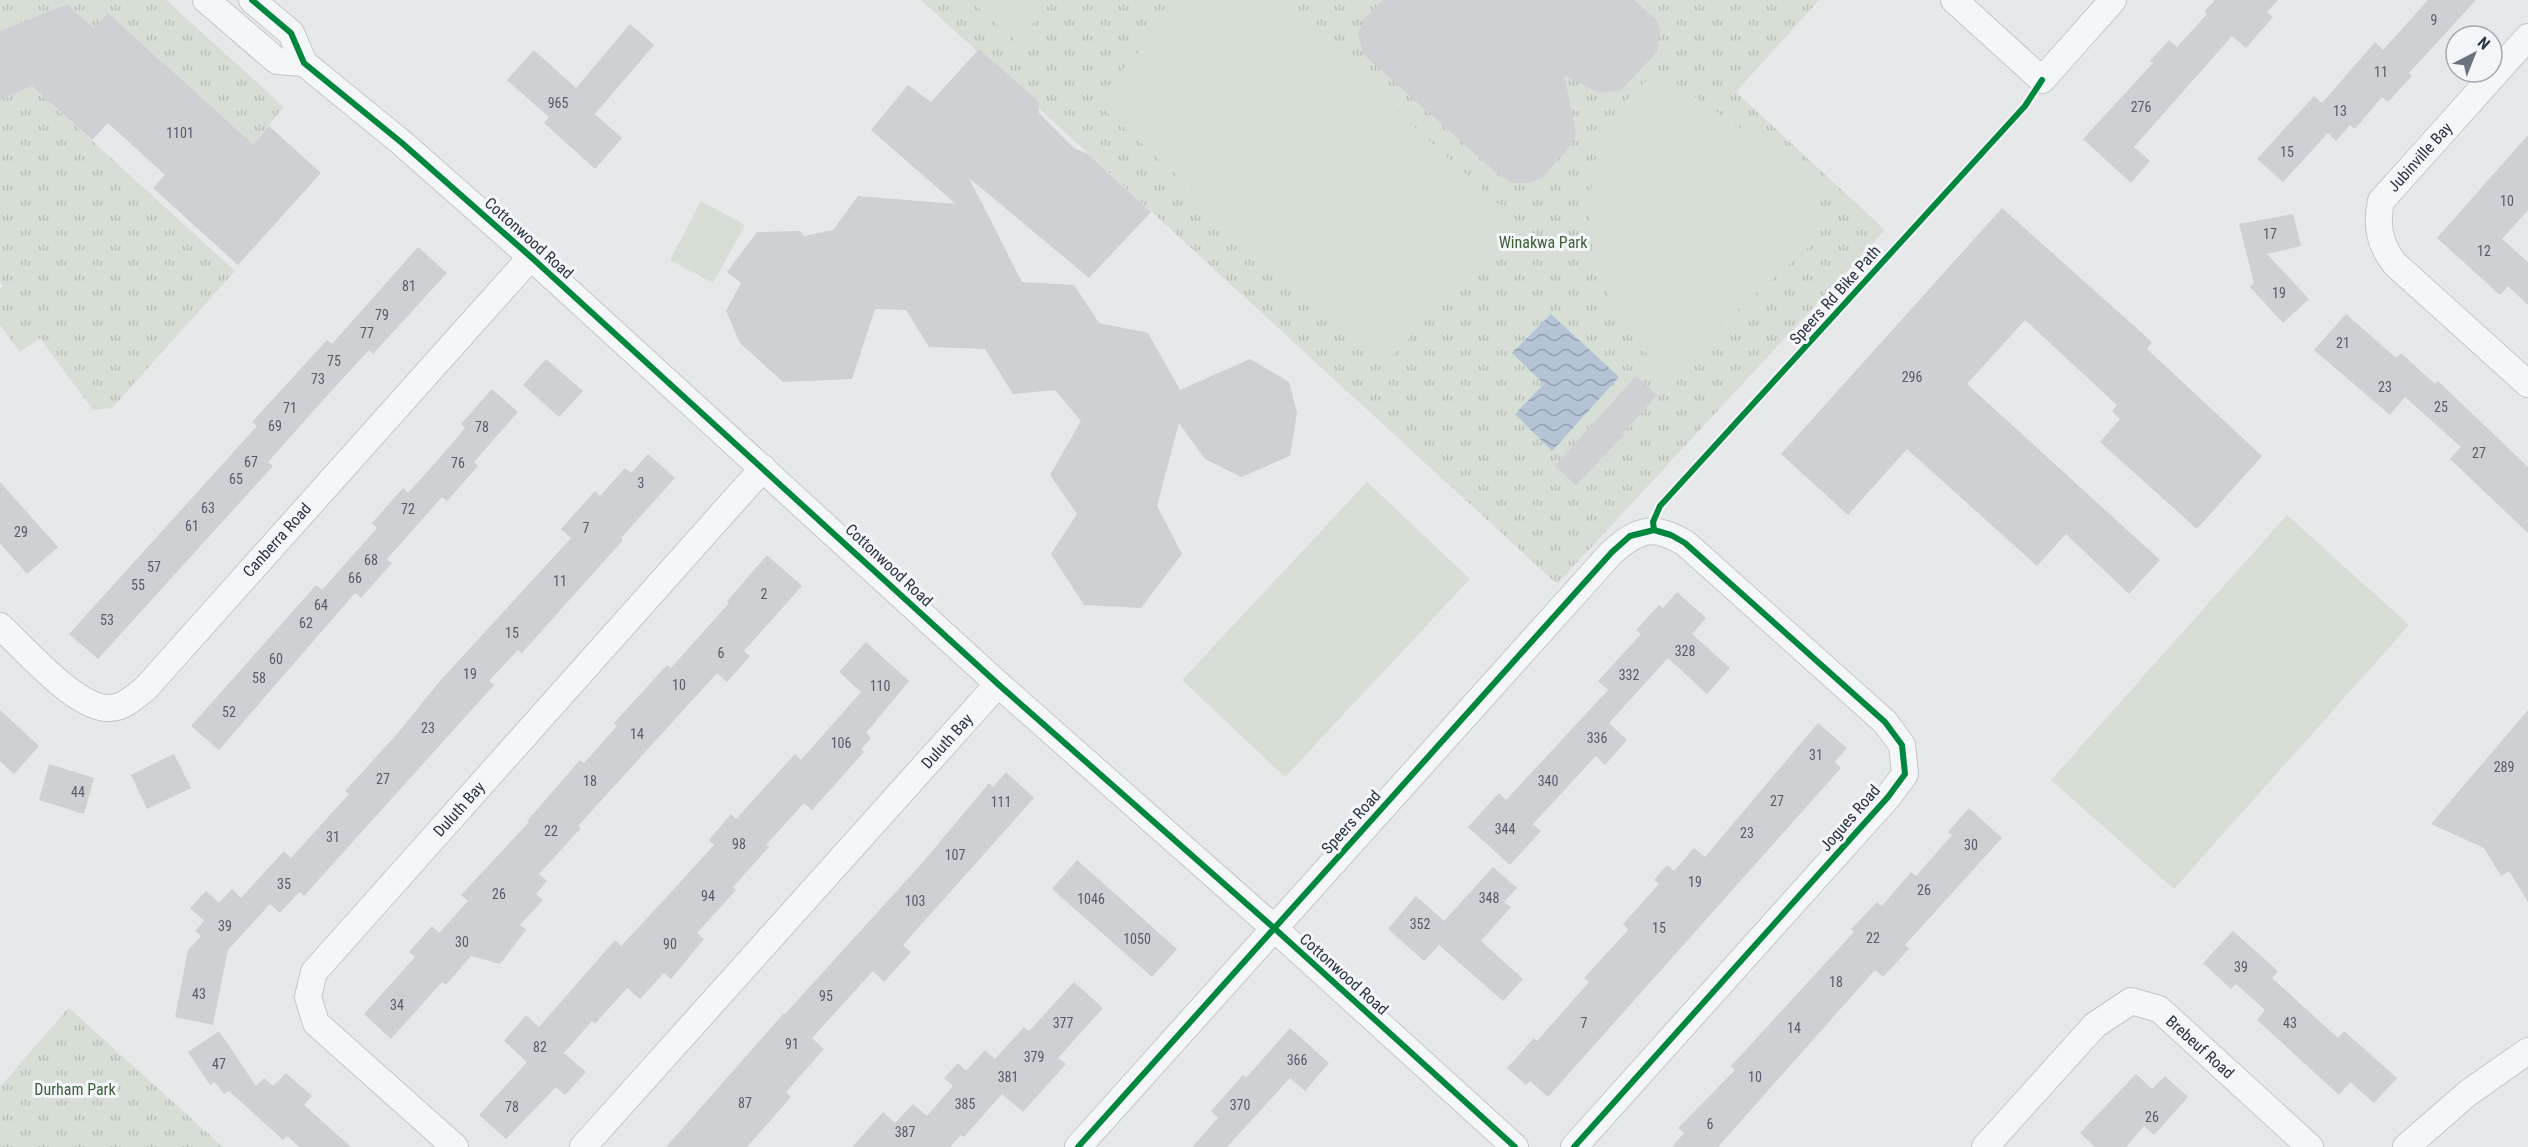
<svg xmlns="http://www.w3.org/2000/svg" width="2528" height="1147" viewBox="0 0 2528 1147" font-family="'Roboto Condensed',sans-serif">
<style>
.park{fill:url(#park-tufts)}
.pitch{fill:#d6ded6}
.water{fill:url(#water-waves)}
.building{fill:#ced0d3}
.lines{fill:none;stroke-linecap:round;stroke-linejoin:round}
.minor-casing{stroke:#c4c6c8;stroke-width:28}
.minor{stroke:#f5f6f7;stroke-width:26}
.cycleway-casing{stroke:#f4f6f9;stroke-width:10}
.cycleway{stroke:#00873e;stroke-width:6}
.labels{text-anchor:middle;dominant-baseline:central;stroke-width:6;stroke-linejoin:round;paint-order:stroke}
.number-label{font-size:14px;fill:#545c69}
.street-label{font-size:16px;fill:#2b3445;stroke:#f4f6f9}
.park-label{font-size:16px;fill:#3f6138;stroke:#f4f6f9}
</style>
<defs>
<pattern id="park-tufts" width="24" height="20" patternUnits="userSpaceOnUse" patternTransform="scale(1.5)"><rect width="24" height="20" fill="#d6ded6"/><path d="M3 7l-1-3M5 7V3M7 7l1-3M15 17l-1-3M17 17v-4M19 17l1-3" fill="none" stroke="#b8bfb9"/></pattern>
<pattern id="water-waves" width="16" height="10" patternUnits="userSpaceOnUse" patternTransform="scale(1.5)"><rect width="16" height="10" fill="#b4c4d5"/><path d="M0 5q4-4 8 0t8 0" fill="none" stroke="#93a0af"/></pattern>
</defs>
<rect width="100%" height="100%" fill="#e6e8ea"/>
<!-- park -->
<g class="park">
<polygon points="0,0 166,0 284,107 253,144 108,13 94,28 67,4 0,31"/>
<polygon points="921,0 1819,0 1736,92 1885,230 1557,584"/>
<polygon points="32,86 235,271 112,408 93,410 40,338 20,352 0,325 0,289 3,286 0,282 0,100"/>
<polygon points="69,1007 69,1008 223,1147 0,1147 0,1087"/>
</g>
<!-- pitch -->
<g class="pitch">
<polygon points="969,0 1053,0 1017,42"/>
<polygon points="1186,0 1276,0 1517,221 1384,365 1095,101"/>
<path d="M1657,70L1779,156L1817,188V240L1664,375C1609,310 1583,269 1592,181C1594,160 1602,130 1615,113C1628,98 1643,84 1657,70Z"/>
<polygon points="701,201 745,225 713,283 670,260"/>
<polygon points="1367,482 1470,579 1285,777 1182,680"/>
<polygon points="2287,515 2409,625 2174,889 2051,780"/>
</g>
<!-- water -->
<polygon class="water" points="1551,314 1619,377 1552,451 1515,414 1544,384 1512,353"/>
<!-- building -->
<g class="building">
<polygon points="1383,0 1634,0 1657,20 1660,31 1657,52 1621,90 1599,93 1564,75 1576,134 1570,146 1542,178 1529,183 1513,183 1500,176 1363,54 1358,32 1365,18"/>
<polygon points="2215,0 2278,0 2267,12 2273,17 2246,48 2232,36 2134,147 2150,161 2131,183 2083,139 2153,63 2150,61 2169,40 2177,47 2207,14 2204,12"/>
<polygon points="2428,0 2476,0 2409,73 2412,76 2388,102 2382,97 2355,129 2350,125 2336,141 2328,133 2283,182 2257,159 2314,96 2322,103 2375,42 2383,50"/>
<polygon points="67,4 94,28 108,13 253,144 269,126 321,173 238,265 153,188 165,175 108,123 92,140 32,86 0,100 0,31"/>
<polygon points="630,24 654,45 595,114 622,138 595,169 544,123 549,117 507,80 534,50 576,88"/>
<polygon points="979,49 1038,101 1039,113 1074,148 1088,154 1151,212 1089,278 969,178 1022,282 1074,285 1099,323 1148,333 1180,390 1250,359 1289,382 1297,413 1290,456 1241,477 1205,459 1179,423 1157,506 1182,554 1141,608 1084,605 1051,554 1077,514 1050,475 1081,421 1055,390 1013,394 985,349 929,347 906,310 875,309 852,379 783,382 740,343 726,311 741,283 727,272 757,232 800,231 804,236 833,230 858,196 956,204 871,130 908,85 931,102"/>
<polygon points="2528,135 2528,210 2502,239 2528,262 2528,305 2508,286 2500,295 2437,238"/>
<polygon points="2002,208 2152,342 2147,349 2262,456 2197,529 2100,442 2120,419 2112,411 2117,405 2025,320 1967,384 2160,560 2129,594 2066,534 2037,566 1907,449 1848,515 1781,454"/>
<polygon points="2293,214 2301,246 2267,254 2309,299 2283,323 2250,287 2254,283 2239,224"/>
<polygon points="418,247 447,273 373,354 369,350 324,399 268,462 273,466 98,659 69,634 257,426 252,422 284,387 327,340 332,344"/>
<polygon points="2346,314 2396,358 2401,353 2435,384 2438,381 2528,467 2528,533 2450,459 2461,447 2405,397 2390,415 2314,350"/>
<polygon points="546,359 583,391 559,417 523,385"/>
<polygon points="1636,376 1657,395 1623,433 1625,434 1576,485 1555,466"/>
<polygon points="492,389 518,412 474,462 478,466 447,501 442,497 387,559 392,563 361,598 355,593 219,750 191,726 316,585 322,590 377,528 372,523 403,488 408,493 437,461 465,428 461,424"/>
<polygon points="648,454 675,478 621,538 623,540 522,653 518,650 489,681 494,685 304,896 299,892 280,913 270,904 228,950 213,1025 175,1017 188,950 201,936 195,931 204,921 190,908 206,891 219,903 232,889 241,898 284,851 291,858 349,794 345,791 397,734 440,681 571,538 561,529 595,491 600,496 625,468 631,473"/>
<polygon points="0,482 58,547 27,574 0,543"/>
<polygon points="767,555 802,586 744,651 750,656 727,682 717,673 578,826 581,828 539,874 547,881 536,894 543,900 520,925 526,930 500,964 471,956 446,985 442,982 391,1039 364,1014 415,957 409,952 432,926 439,933 468,901 461,895 529,822 527,821 580,760 584,763 617,726 614,723 634,701 667,665 671,668 729,603 727,601"/>
<polygon points="1677,592 1706,618 1692,634 1730,668 1707,694 1668,658 1609,723 1627,740 1605,765 1596,756 1533,824 1541,831 1510,865 1468,827 1499,793 1506,800 1608,690 1598,681 1641,634 1636,630 1659,605 1663,608"/>
<polygon points="866,642 909,681 866,733 871,738 861,749 864,752 812,810 804,803 766,845 769,847 733,887 736,890 697,933 704,939 671,979 664,973 640,999 627,988 595,1024 592,1021 564,1053 586,1072 565,1095 556,1087 506,1139 479,1115 527,1062 504,1041 526,1015 539,1027 615,940 621,946 662,902 714,845 709,840 731,814 736,819 795,754 801,760 861,692 839,672"/>
<polygon points="0,710 39,746 14,774 0,761"/>
<polygon points="2528,710 2528,902 2509,871 2501,876 2484,848 2431,824"/>
<polygon points="1818,723 1847,748 1835,762 1841,768 1548,1097 1530,1081 1526,1085 1507,1068 1534,1038 1537,1041 1589,982 1584,978 1628,930 1623,924 1659,884 1654,880 1667,865 1674,871 1694,848 1705,857"/>
<polygon points="174,754 191,788 147,809 131,775"/>
<polygon points="49,764 94,778 84,814 39,800"/>
<polygon points="1006,772 1034,798 903,945 911,952 884,982 873,971 812,1038 824,1049 786,1092 791,1097 747,1147 666,1147 784,1013 785,1014 923,862 989,783 993,787"/>
<polygon points="1969,808 2002,838 1905,945 1909,949 1883,977 1875,970 1718,1147 1672,1147 1684,1133 1678,1128 1735,1070 1731,1066 1854,932 1851,929 1877,902 1882,906 1911,872 1916,876 1952,835 1948,832"/>
<polygon points="1077,860 1177,949 1152,977 1052,889"/>
<polygon points="1493,867 1517,888 1504,902 1511,907 1481,941 1523,979 1503,1001 1439,945 1424,961 1388,929 1416,896 1444,921"/>
<polygon points="2233,931 2278,971 2272,978 2338,1038 2344,1031 2397,1078 2374,1103 2350,1082 2339,1095 2257,1020 2265,1010 2236,984 2231,989 2203,963"/>
<polygon points="1074,982 1103,1008 1058,1058 1066,1064 1023,1112 1002,1094 964,1137 961,1135 950,1147 852,1147 883,1112 895,1123 913,1104 927,1116 953,1086 944,1078 958,1063 966,1071 985,1050 995,1059 1024,1027 1029,1031"/>
<polygon points="1290,1028 1329,1063 1305,1091 1290,1078 1227,1147 1192,1147 1218,1118 1211,1111 1243,1075 1246,1078"/>
<polygon points="219,1031 256,1086 264,1078 273,1086 286,1073 312,1096 304,1105 351,1147 299,1147 287,1136 283,1140 229,1091 224,1094 215,1082 210,1085 188,1052"/>
<polygon points="2136,1074 2152,1089 2165,1076 2188,1097 2154,1135 2144,1126 2126,1147 2095,1147 2080,1133"/>
</g>
<g class="lines">
<!-- minor casing -->
<g class="minor-casing">
<g id="minor">
<polyline points="206,0 277,61 304,63"/>
<polyline points="252,0 291,33 304,63 402,143 531,257 998,684 1274,928 1515,1147"/>
<polyline points="1954,0 2042,80 2113,0"/>
<path d="M2528,37L2381,201C2376,225 2379,244 2395,264L2528,384"/>
<path d="M0,626C24,648 76,709 109,708C124,708 134,697 145,689L531,257"/>
<polyline points="455,1147 316,1023 308,997 314,972 763,468"/>
<polyline points="583,1147 998,684"/>
<path d="M1078,1147L1612,552C1639,529 1653,524 1685,543L1885,722L1902,745L1905,774L1888,797L1574,1147"/>
<polyline points="1985,1147 2095,1025 2131,1001 2159,1009 2310,1147"/>
<polyline points="2406,1147 2468,1093 2528,1051"/>
</g>
</g>
<!-- minor -->
<use href="#minor" class="minor"/>
<!-- cycleway casing -->
<g class="cycleway-casing">
<g id="cycleway">
<polyline points="252,0 291,33 304,63 402,143 531,257 998,684 1274,928 1515,1147"/>
<polyline points="1654,530 1653,522 1660,506 2025,106 2042,80"/>
<polyline points="1078,1147 1612,552 1630,536 1654,530"/>
<polyline points="1574,1147 1888,797 1905,774 1902,745 1885,722 1685,543 1671,535 1654,530"/>
</g>
</g>
<!-- cycleway -->
<use href="#cycleway" class="cycleway"/>
</g>
<g class="labels">
<!-- number labels -->
<g class="number-label">
<text x="2434" y="20">9</text>
<text x="2381" y="72">11</text>
<text x="558" y="103">965</text>
<text x="2141" y="107">276</text>
<text x="2340" y="111">13</text>
<text x="180" y="133">1101</text>
<text x="2287" y="152">15</text>
<text x="2507" y="201">10</text>
<text x="2270" y="234">17</text>
<text x="2484" y="251">12</text>
<text x="409" y="286">81</text>
<text x="2279" y="293">19</text>
<text x="382" y="315">79</text>
<text x="367" y="333">77</text>
<text x="2343" y="343">21</text>
<text x="334" y="361">75</text>
<text x="1912" y="377">296</text>
<text x="318" y="379">73</text>
<text x="2385" y="387">23</text>
<text x="2441" y="407">25</text>
<text x="290" y="408">71</text>
<text x="275" y="426">69</text>
<text x="482" y="427">78</text>
<text x="2479" y="453">27</text>
<text x="251" y="462">67</text>
<text x="458" y="463">76</text>
<text x="236" y="479">65</text>
<text x="641" y="483">3</text>
<text x="208" y="508">63</text>
<text x="408" y="509">72</text>
<text x="192" y="526">61</text>
<text x="586" y="528">7</text>
<text x="21" y="532">29</text>
<text x="371" y="560">68</text>
<text x="154" y="567">57</text>
<text x="355" y="578">66</text>
<text x="560" y="581">11</text>
<text x="138" y="585">55</text>
<text x="764" y="594">2</text>
<text x="321" y="605">64</text>
<text x="107" y="620">53</text>
<text x="306" y="623">62</text>
<text x="512" y="633">15</text>
<text x="1685" y="651">328</text>
<text x="721" y="653">6</text>
<text x="276" y="659">60</text>
<text x="470" y="674">19</text>
<text x="1629" y="675">332</text>
<text x="259" y="678">58</text>
<text x="679" y="685">10</text>
<text x="880" y="686">110</text>
<text x="229" y="712">52</text>
<text x="428" y="728">23</text>
<text x="637" y="734">14</text>
<text x="1597" y="738">336</text>
<text x="841" y="743">106</text>
<text x="1816" y="755">31</text>
<text x="2504" y="767">289</text>
<text x="383" y="779">27</text>
<text x="590" y="781">18</text>
<text x="1548" y="781">340</text>
<text x="78" y="792">44</text>
<text x="1777" y="801">27</text>
<text x="1001" y="802">111</text>
<text x="1505" y="829">344</text>
<text x="551" y="831">22</text>
<text x="1747" y="833">23</text>
<text x="333" y="837">31</text>
<text x="739" y="844">98</text>
<text x="1971" y="845">30</text>
<text x="955" y="855">107</text>
<text x="1695" y="882">19</text>
<text x="284" y="884">35</text>
<text x="1924" y="890">26</text>
<text x="499" y="894">26</text>
<text x="708" y="896">94</text>
<text x="1489" y="898">348</text>
<text x="1091" y="899">1046</text>
<text x="915" y="901">103</text>
<text x="1420" y="924">352</text>
<text x="225" y="926">39</text>
<text x="1659" y="928">15</text>
<text x="1873" y="938">22</text>
<text x="1137" y="939">1050</text>
<text x="462" y="942">30</text>
<text x="670" y="944">90</text>
<text x="2241" y="967">39</text>
<text x="1836" y="982">18</text>
<text x="199" y="994">43</text>
<text x="826" y="996">95</text>
<text x="397" y="1005">34</text>
<text x="1063" y="1023">377</text>
<text x="1584" y="1023">7</text>
<text x="2290" y="1023">43</text>
<text x="1794" y="1028">14</text>
<text x="792" y="1044">91</text>
<text x="540" y="1047">82</text>
<text x="1034" y="1057">379</text>
<text x="1297" y="1060">366</text>
<text x="219" y="1064">47</text>
<text x="1008" y="1077">381</text>
<text x="1755" y="1077">10</text>
<text x="745" y="1103">87</text>
<text x="965" y="1104">385</text>
<text x="1240" y="1105">370</text>
<text x="512" y="1107">78</text>
<text x="2152" y="1117">26</text>
<text x="1710" y="1124">6</text>
<text x="905" y="1132">387</text>
</g>
<!-- street labels -->
<g class="street-label">
<text transform="translate(2420 157) rotate(-48)">Jubinville Bay</text>
<text transform="translate(529 238) rotate(42)">Cottonwood Road</text>
<text transform="translate(1835 295) rotate(-48)">Speers Rd Bike Path</text>
<text transform="translate(277 540) rotate(-48)">Canberra Road</text>
<text transform="translate(889 565) rotate(43)">Cottonwood Road</text>
<text transform="translate(947 741) rotate(-48)">Duluth Bay</text>
<text transform="translate(459 809) rotate(-48)">Duluth Bay</text>
<text transform="translate(1850 818) rotate(-49)">Jogues Road</text>
<text transform="translate(1351 822) rotate(-48)">Speers Road</text>
<text transform="translate(1344 974) rotate(42)">Cottonwood Road</text>
<text transform="translate(2200 1047) rotate(42)">Brebeuf Road</text>
</g>
<!-- park labels -->
<g class="park-label">
<text x="1543" y="242">Winakwa Park</text>
<text x="75" y="1089">Durham Park</text>
</g>
</g>
<!-- north arrow -->
<g transform="translate(2474 54) rotate(42)"><circle r="28" fill="#f4f6f9" stroke="#a4a8b1" stroke-width="1.5"/>
<path d="M0-4.5L10 22L0 15L-10 22Z" fill="#6c737f"/>
<text y="-9" font-size="16" font-weight="bold" text-anchor="middle" fill="#2b3445">N</text>
</g>
</svg>
